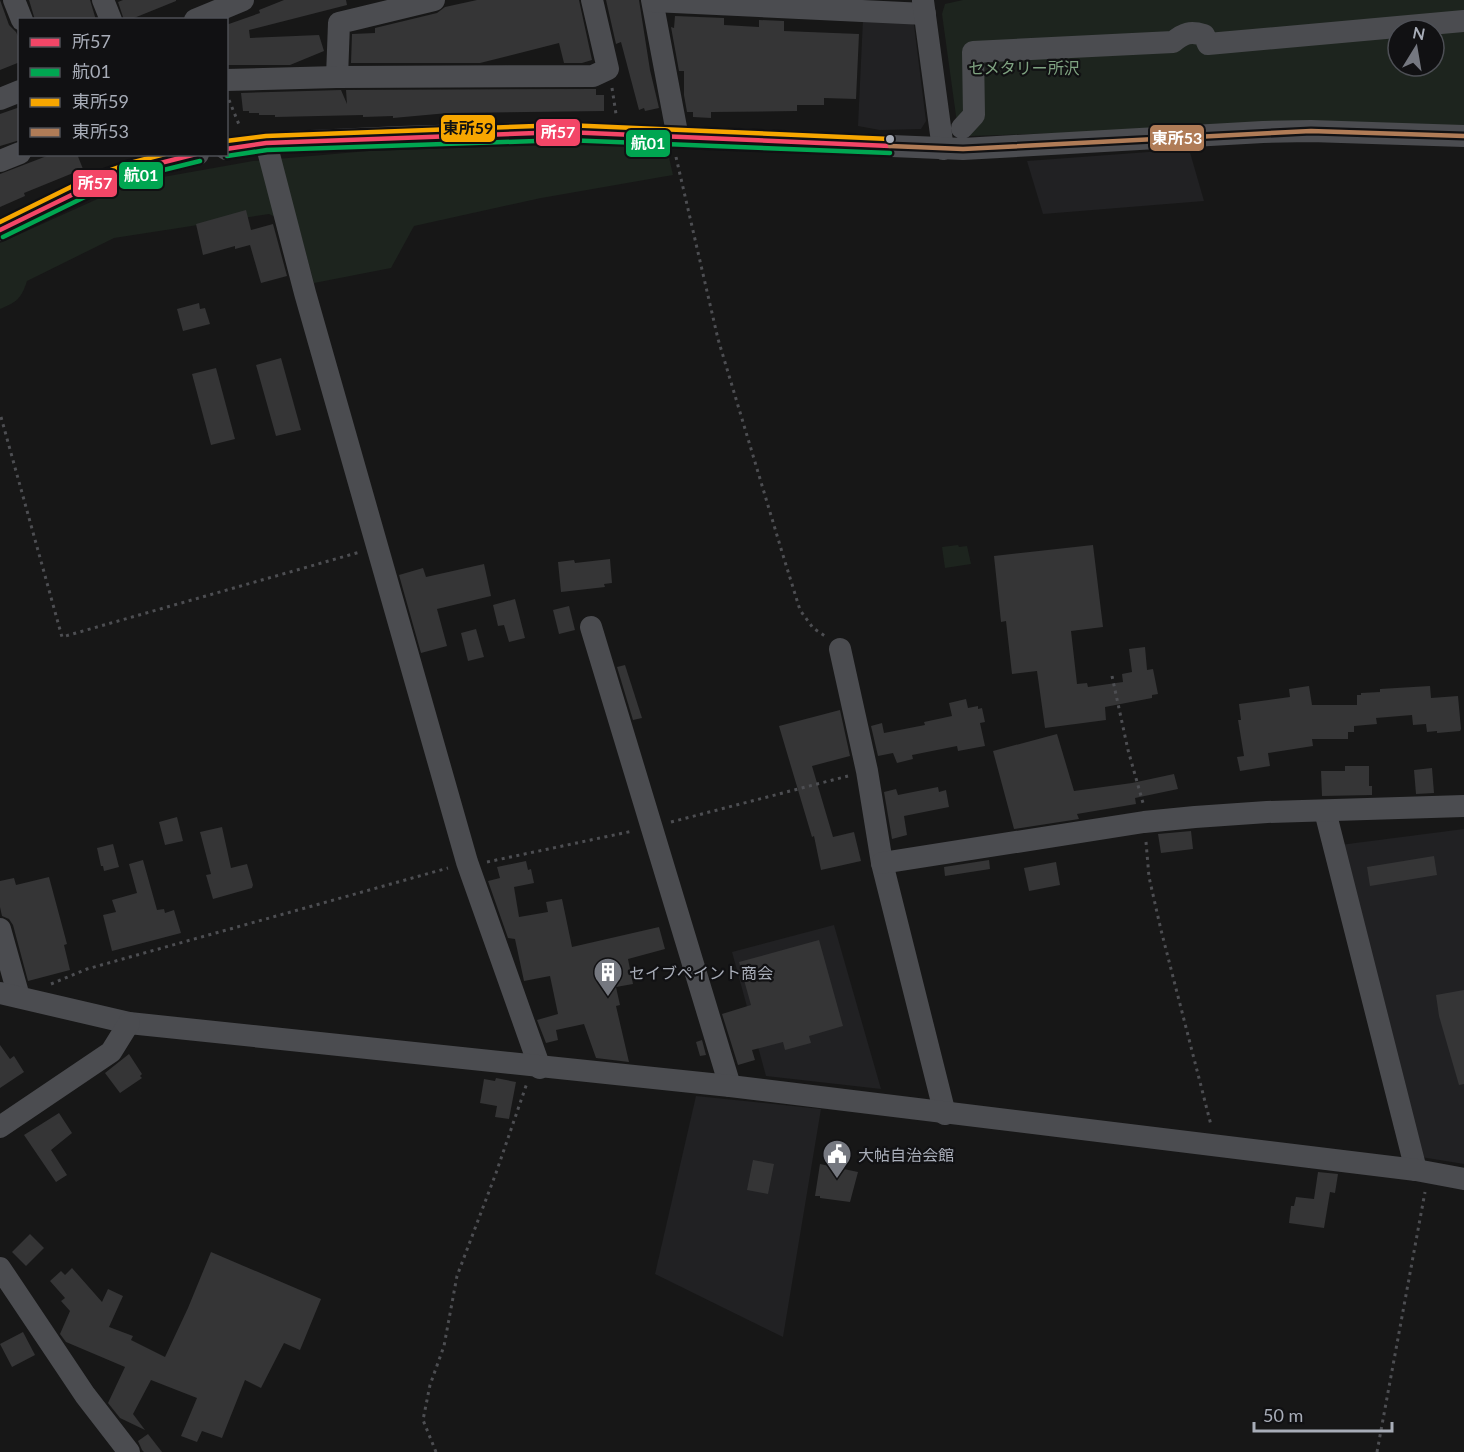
<svg xmlns="http://www.w3.org/2000/svg" width="1464" height="1452" viewBox="0 0 1464 1452" font-family="Lato,'Noto Sans JP',sans-serif">
<style>
.built{fill:#212123}
.green{fill:#1d241e;fill-rule:evenodd}
.building{fill:#353536}
.lines{fill:none;stroke-linecap:round;stroke-linejoin:round}
.path{stroke:#4d4e52;stroke-width:3;stroke-dasharray:3 4.5;stroke-linecap:butt}
.minor{stroke:#4b4c50;stroke-width:22}
.bus-1-casing{stroke:#111113;stroke-width:9}
.bus-2-casing{stroke:#111113;stroke-width:9}
.bus-3-casing{stroke:#111113;stroke-width:9}
.bus-4-casing{stroke:#111113;stroke-width:9}
.bus-1{stroke:#f34667;stroke-width:4.5}
.bus-2{stroke:#00a651;stroke-width:4.5}
.bus-3{stroke:#f7a600;stroke-width:4.5}
.bus-4{stroke:#b07c57;stroke-width:4.5}
.bus-dot{fill:#a8adb8;stroke:#111113;stroke-width:2}
.labels{text-anchor:middle;dominant-baseline:central;stroke-width:4.5;stroke-linejoin:round;paint-order:stroke}
.park-label{font-size:16px;fill:#7fa381;stroke:#111113}
.poi-label{font-size:16px;fill:#a8adb8;stroke:#111113;text-anchor:start}
.line-badge{stroke:#111113;stroke-width:2}
.badge-label{font-size:16px;text-anchor:middle;font-weight:bold;fill:#fff}
.pale-badge-label{font-size:16px;text-anchor:middle;font-weight:bold;fill:#111}
</style>
<rect width="100%" height="100%" fill="#171717"/>
<!-- built -->
<g class="built">
<polygon points="863,19 907,20 914,25 926,121 921,129 880,130 858,126"/>
<polygon points="1189,149 1204,201 1043,214 1027,161"/>
<polygon points="1464,829 1464,1164 1421,1157 1340,845"/>
<polygon points="834,925 881,1089 766,1076 732,952"/>
<polygon points="696,1096 821,1109 783,1337 655,1274"/>
</g>
<!-- green -->
<g class="green">
<path d="M963,0H1464V126L1152,130L970,136L957,123L942,14L945,4ZM1398,30H1434V66H1398Z"/>
<path d="M566,144L634,146L668,153L673,175L541,198L414,226L391,268L314,283L299,228L269,214L114,238L27,281C21,299 17,302 0,309V243L135,182L253,161L368,151Z"/>
<polygon points="958,545 959,547 967,546 971,564 945,568 942,547"/>
</g>
<!-- building -->
<g class="building">
<polygon points="0,0 9,25 16,32 20,40 20,62 0,70"/>
<polygon points="29,0 90,0 96,20 35,20"/>
<polygon points="123,0 176,0 176,1 129,20 124,20 118,2"/>
<polygon points="284,0 346,0 347,5 249,30 250,38 319,35 324,51 290,65 226,65 226,25 260,13 259,10"/>
<polygon points="477,0 579,0 592,60 582,63 564,63 559,43 480,63 351,63 352,34 375,33 375,28 437,13 445,7"/>
<polygon points="606,0 639,0 650,70 659,108 645,111 644,108 639,110 621,42 616,44"/>
<polygon points="675,16 724,18 724,25 759,27 759,20 784,21 784,31 859,34 856,99 824,98 824,105 797,105 797,111 711,112 711,118 693,117 693,112 687,112 684,95 684,71 679,71 671,27 674,28"/>
<polygon points="596,89 596,95 604,95 604,111 448,113 393,118 393,116 363,117 363,115 275,117 275,115 259,115 259,113 249,113 249,111 243,111 241,93 341,90 347,104 346,90"/>
<polygon points="20,107 20,140 0,146 0,114"/>
<polygon points="52,154 77,154 83,169 24,193 25,196 0,207 0,174"/>
<polygon points="246,210 251,230 273,224 287,276 261,283 250,245 235,249 235,246 203,255 196,224"/>
<polygon points="199,303 200,309 205,308 210,324 183,331 177,309"/>
<polygon points="281,358 301,430 276,436 256,365"/>
<polygon points="216,368 235,439 211,445 192,374"/>
<polygon points="1093,545 1103,627 1071,631 1077,684 1087,683 1088,687 1123,682 1122,674 1132,672 1129,649 1145,647 1147,670 1153,669 1158,694 1152,695 1152,698 1105,707 1106,720 1045,728 1037,671 1012,674 1006,621 1001,622 994,556"/>
<polygon points="610,559 612,583 604,584 605,587 561,592 558,562 574,560 575,563"/>
<polygon points="484,564 491,596 437,609 447,646 421,653 399,575 423,568 426,577"/>
<polygon points="515,599 525,638 509,642 504,625 498,626 493,605"/>
<polygon points="569,606 575,630 559,634 553,610"/>
<polygon points="476,629 484,657 468,661 461,633"/>
<polygon points="625,665 642,718 633,720 617,667"/>
<polygon points="1309,686 1312,705 1357,705 1357,695 1361,695 1361,693 1380,692 1380,689 1430,686 1431,698 1458,696 1461,729 1460,731 1437,733 1437,731 1427,732 1426,724 1413,725 1412,715 1376,718 1377,724 1354,726 1354,732 1348,732 1348,739 1312,739 1313,746 1268,753 1270,766 1240,771 1237,757 1244,756 1238,720 1241,720 1239,704 1290,697 1289,689"/>
<polygon points="966,699 968,708 978,706 978,709 982,708 985,722 980,723 985,746 958,751 957,746 912,755 913,759 897,763 893,753 878,756 871,726 882,723 884,733 925,725 924,722 952,716 949,703"/>
<polygon points="840,710 850,756 812,766 833,837 854,832 861,861 821,870 814,836 812,837 779,726"/>
<polygon points="1057,734 1074,791 1132,783 1174,774 1178,789 1135,798 1136,804 1077,814 1079,819 1014,829 993,751"/>
<polygon points="1345,766 1369,766 1369,786 1372,786 1372,795 1322,796 1321,771 1345,771"/>
<polygon points="1432,768 1434,793 1416,794 1414,770"/>
<polygon points="938,787 939,792 946,790 949,807 904,816 907,835 892,839 884,792 896,789 898,795"/>
<polygon points="177,817 183,841 165,845 159,822"/>
<polygon points="222,827 231,868 247,864 253,885 252,888 213,899 206,875 211,874 200,832"/>
<polygon points="1191,831 1193,849 1161,853 1158,834"/>
<polygon points="113,844 119,867 104,871 103,866 101,866 97,848"/>
<polygon points="1434,856 1437,875 1370,886 1367,867"/>
<polygon points="143,860 157,910 164,909 165,913 174,910 181,933 112,951 103,915 116,912 112,900 137,893 129,864"/>
<polygon points="989,860 990,869 945,876 944,867"/>
<polygon points="526,861 528,870 531,869 534,883 514,887 519,917 548,912 546,902 562,899 572,947 659,927 665,949 628,959 633,984 616,987 620,1005 616,1006 629,1062 596,1058 584,1024 556,1030 558,1040 546,1043 537,1020 558,1014 550,976 524,981 515,939 508,938 488,881 500,878 497,867"/>
<polygon points="1056,862 1060,885 1029,891 1024,868"/>
<polygon points="49,877 67,944 64,945 70,970 28,981 13,925 9,919 2,916 0,907 0,881 14,878 16,885"/>
<polygon points="819,940 843,1026 809,1036 811,1043 785,1050 783,1042 752,1050 755,1060 738,1065 722,1014 751,1005 739,962"/>
<polygon points="1464,990 1464,1084 1459,1085 1439,1016 1436,995"/>
<polygon points="702,1040 706,1055 700,1056 696,1042"/>
<polygon points="0,1045 10,1059 14,1056 24,1072 0,1088"/>
<polygon points="129,1054 142,1074 140,1076 142,1078 120,1093 105,1073"/>
<polygon points="496,1078 516,1082 509,1119 495,1117 497,1106 480,1103 484,1079 495,1081"/>
<polygon points="59,1113 72,1133 51,1150 67,1175 56,1182 24,1135"/>
<polygon points="753,1160 774,1164 768,1194 747,1190"/>
<polygon points="820,1164 858,1172 850,1202 820,1198 820,1196 815,1196"/>
<polygon points="1318,1172 1338,1174 1335,1193 1330,1192 1324,1228 1289,1223 1291,1206 1294,1206 1296,1197 1314,1199"/>
<polygon points="30,1234 44,1248 26,1266 12,1252"/>
<polygon points="211,1252 321,1299 300,1350 284,1343 261,1388 245,1380 222,1438 202,1431 197,1442 181,1436 197,1398 151,1380 133,1414 145,1430 120,1418 108,1403 125,1367 66,1342 60,1334 70,1311 61,1301 65,1298 50,1281 61,1271 65,1275 72,1268 102,1302 108,1289 123,1296 109,1327 133,1336 131,1340 165,1357 188,1308"/>
<polygon points="23,1332 35,1355 12,1367 0,1344"/>
<polygon points="148,1434 162,1452 144,1452 142,1450 138,1441"/>
</g>
<g class="lines">
<!-- path -->
<g class="path">
<polyline points="612,88 616,114"/>
<polyline points="229,100 240,127"/>
<polyline points="676,157 718,339 782,552 800,610 813,628 825,636"/>
<polyline points="1,417 62,637 360,552"/>
<polyline points="1112,676 1128,750 1143,803"/>
<polyline points="671,822 848,776"/>
<polyline points="1146,842 1149,877 1161,930 1211,1125"/>
<polyline points="487,862 633,831"/>
<polyline points="51,984 87,969 448,868"/>
<polyline points="436,1452 423,1420 430,1385 444,1346 457,1276 496,1173 527,1083"/>
<polyline points="1377,1452 1425,1192"/>
</g>
<!-- minor -->
<g class="minor">
<polyline points="14,0 22,20"/>
<polyline points="103,0 111,20"/>
<polyline points="652,0 678,138"/>
<polyline points="653,1 925,14"/>
<polyline points="923,1 943,149"/>
<polyline points="195,20 243,0"/>
<polyline points="337,77 339,23 434,0"/>
<polyline points="226,80 337,77 593,76 608,69 592,0"/>
<polyline points="0,99 20,91"/>
<path d="M962,128L974,115L973,52L1173,42C1184,33 1190,31 1204,35L1208,44L1464,21"/>
<polyline points="266,143 305,293 467,862 540,1068"/>
<polyline points="226,149 266,143 401,137 565,132 963,149 1263,132 1311,131 1464,136"/>
<polyline points="0,161 20,153"/>
<polyline points="0,230 94,184 133,170 198,154"/>
<polyline points="591,627 730,1086"/>
<polyline points="840,649 867,771 882,863 945,1114"/>
<polyline points="1325,811 1416,1170"/>
<polyline points="882,863 1144,822 1195,817 1267,812 1464,806"/>
<polyline points="0,929 19,997"/>
<polyline points="0,993 129,1023 730,1086 1416,1170 1464,1179"/>
<polyline points="0,1127 111,1052 129,1023"/>
<polyline points="0,1268 85,1395 129,1452"/>
</g>
<!-- bus-1 casing -->
<g class="bus-1-casing">
<g id="bus-1">
<polyline points="226,149 266,143 565,132 890,146"/>
<polyline points="0,230 94,184 133,170 196,154"/>
</g>
</g>
<!-- bus-2 casing -->
<g class="bus-2-casing">
<g id="bus-2">
<polyline points="227,156 267,150 565,140 890,153"/>
<polyline points="3,237 97,191 135,177 200,161"/>
</g>
</g>
<!-- bus-3 casing -->
<g class="bus-3-casing">
<g id="bus-3">
<polyline points="226,141 266,136 565,125 890,139"/>
<polyline points="0,222 91,177 130,163 165,154"/>
</g>
</g>
<!-- bus-4 casing -->
<g class="bus-4-casing">
<polyline id="bus-4" points="890,146 963,149 1311,131 1464,136"/>
</g>
<!-- bus-1 -->
<use href="#bus-1" class="bus-1"/>
<!-- bus-2 -->
<use href="#bus-2" class="bus-2"/>
<!-- bus-3 -->
<use href="#bus-3" class="bus-3"/>
<!-- bus-4 -->
<use href="#bus-4" class="bus-4"/>
</g>
<!-- icons -->
<defs>
<g id="building-pin" transform="scale(1.5)"><path d="M0 17L-7.5 6A9.5 9.5 0 1 1 7.5 6Z" fill="#757880" stroke="#111113"/><path d="M-4-6H4V6H1V3H-1V6H-4ZM-2.5-4.3h1.7v1.8h-1.7ZM.8-4.3h1.7v1.8H.8ZM-2.5-1h1.7V.8h-1.7ZM.8-1h1.7V.8H.8Z" fill="#fff"/></g>
<g id="civic-pin" transform="scale(1.5)"><path d="M0 17L-7.5 6A9.5 9.5 0 1 1 7.5 6Z" fill="#757880" stroke="#111113"/><path d="M-.6-6.5H3V-4.5H.6V-3L4-1V1h2V6H-6V1h2V-1L-.6-3ZM-1.2 2.5V6h2.4V2.5Z" fill="#fff"/></g>
</defs>
<g fill-rule="evenodd">
<use href="#building-pin" x="608" y="972"/>
<use href="#civic-pin" x="837" y="1154"/>
</g>
<!-- markers -->
<circle class="bus-dot" cx="890" cy="139" r="5"/>
<g class="labels">
<!-- park labels -->
<g class="park-label">
<text x="1024" y="67">セメタリー所沢</text>
</g>
<!-- poi labels -->
<g class="poi-label">
<text x="629" y="972">セイブペイント商会</text>
<text x="858" y="1154">大帖自治会館</text>
</g>
</g>
<g class="line-badge">
<rect x="440" y="114" width="56" height="29" rx="6" fill="#f7a600"/>
<rect x="535" y="118" width="46" height="29" rx="6" fill="#f34667"/>
<rect x="1149" y="124" width="56" height="28" rx="6" fill="#b07c57"/>
<rect x="625" y="129" width="46" height="29" rx="6" fill="#00a651"/>
<rect x="118" y="161" width="46" height="29" rx="6" fill="#00a651"/>
<rect x="72" y="169" width="46" height="29" rx="6" fill="#f34667"/>
</g>
<g class="badge-label">
<text x="558" y="138">所57</text>
<text x="1177" y="144">東所53</text>
<text x="648" y="149">航01</text>
<text x="141" y="181">航01</text>
<text x="95" y="189">所57</text>
</g>
<g class="pale-badge-label">
<text x="468" y="134">東所59</text>
</g>
<!-- legend -->
<rect x="18" y="18" width="210" height="138" fill="#111113" stroke="#4d4f55" stroke-width="1.5"/>
<rect x="30" y="38" width="30" height="9" fill="#f34667" stroke="#4d4f55" stroke-width="1.5"/>
<text x="72" y="48" font-size="18" fill="#a8adb8">所57</text>
<rect x="30" y="68" width="30" height="9" fill="#00a651" stroke="#4d4f55" stroke-width="1.5"/>
<text x="72" y="78" font-size="18" fill="#a8adb8">航01</text>
<rect x="30" y="98" width="30" height="9" fill="#f7a600" stroke="#4d4f55" stroke-width="1.5"/>
<text x="72" y="108" font-size="18" fill="#a8adb8">東所59</text>
<rect x="30" y="128" width="30" height="9" fill="#b07c57" stroke="#4d4f55" stroke-width="1.5"/>
<text x="72" y="138" font-size="18" fill="#a8adb8">東所53</text>
<!-- north arrow -->
<g transform="translate(1416 48) rotate(11)"><circle r="28" fill="#111113" stroke="#4d4f55" stroke-width="1.5"/>
<path d="M0-4.5L10 22L0 15L-10 22Z" fill="#757880"/>
<text y="-9" font-size="16" font-weight="bold" text-anchor="middle" fill="#a8adb8">N</text>
</g>
<!-- scale -->
<path d="M1254 1422v9h138v-9" fill="none" stroke="#a8adb8" stroke-width="3"/>
<text x="1263" y="1422" font-size="18" fill="#a8adb8" stroke="#111113" stroke-width="4.5" paint-order="stroke">50 m</text>
</svg>
